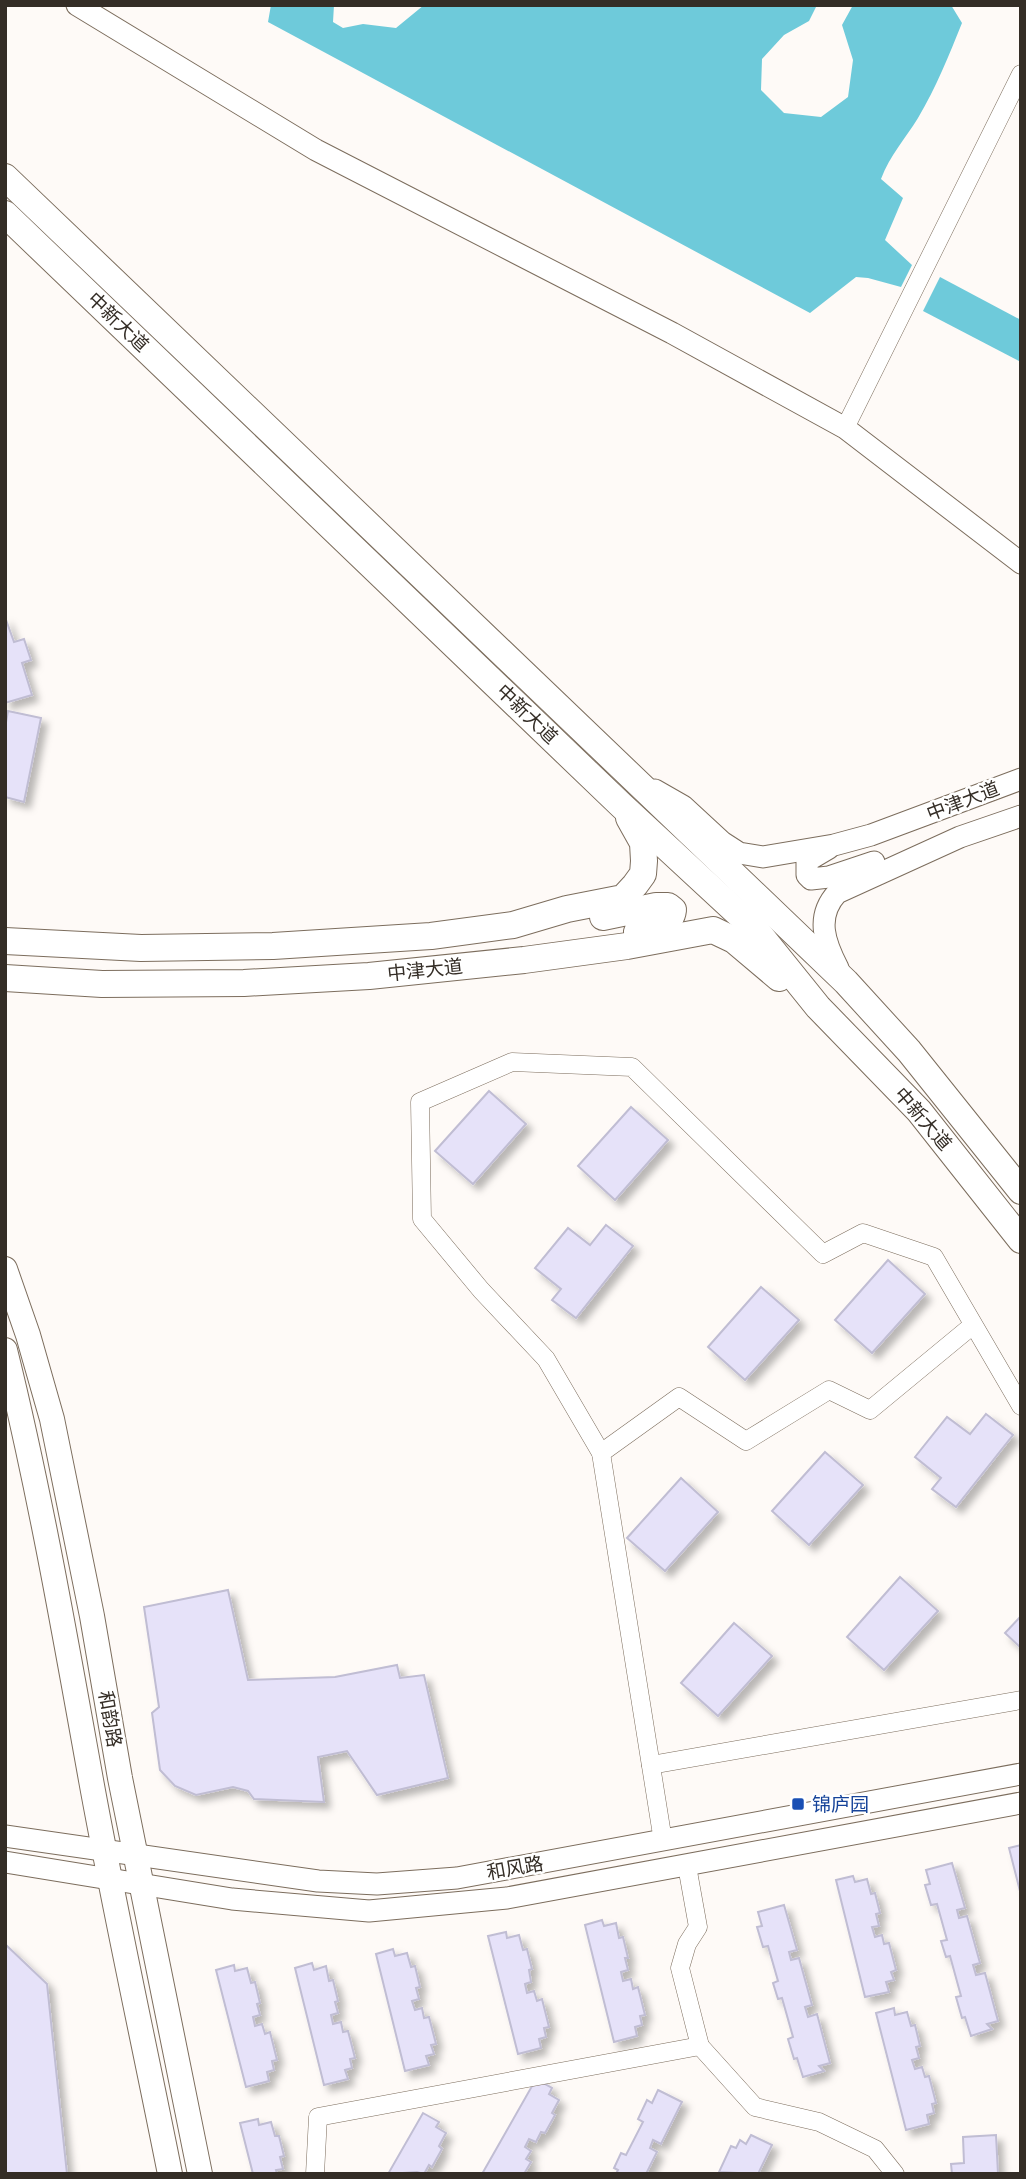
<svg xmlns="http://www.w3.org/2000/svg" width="1026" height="2179" viewBox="0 0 1026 2179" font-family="Inter,'Noto Sans SC',sans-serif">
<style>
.water{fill:#6ecada}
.building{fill:#e6e2f9;stroke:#c0bdd3;stroke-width:2;filter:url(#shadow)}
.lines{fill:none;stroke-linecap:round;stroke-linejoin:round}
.minor-casing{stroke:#7c6d5d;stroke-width:19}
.tertiary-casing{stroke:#7c6d5d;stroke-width:23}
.secondary-casing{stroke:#7c6d5d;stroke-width:26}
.primary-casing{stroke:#7c6d5d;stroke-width:28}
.minor{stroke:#fff;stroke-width:18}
.tertiary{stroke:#fff;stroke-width:21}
.secondary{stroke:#fff;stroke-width:24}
.primary{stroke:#fff;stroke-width:26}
.transit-dot{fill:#1a4fb4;stroke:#fff;stroke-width:2.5}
.labels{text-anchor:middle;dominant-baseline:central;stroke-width:5;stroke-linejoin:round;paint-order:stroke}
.street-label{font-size:19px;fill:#342d26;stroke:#fff}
.transit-label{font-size:19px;fill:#164399;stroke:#fff;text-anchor:start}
</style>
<defs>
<filter id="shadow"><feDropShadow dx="6" dy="6" stdDeviation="3.5" flood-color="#0004"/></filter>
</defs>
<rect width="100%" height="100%" fill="#fefaf7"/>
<!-- water -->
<g class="water">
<path d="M271,5H334L333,22L343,28L363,24L396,28L424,5H817L809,21L784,35L762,59L761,90L784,113L821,117L848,97L853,60L842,25L853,5H951L962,23C949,55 936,88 918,118C905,139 890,155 881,179L903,198L885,240L912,265L901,287L868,278L856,277L810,313L268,22Z"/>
<polygon points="940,277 1021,320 1021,362 923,311"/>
</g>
<!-- building -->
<g class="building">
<polygon points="5,617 14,642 24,639 31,660 22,663 32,695 5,703"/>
<polygon points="8,711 41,718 24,802 5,797 5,728"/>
<polygon points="489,1091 526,1124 473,1184 435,1151"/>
<polygon points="631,1107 668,1140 615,1200 578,1166"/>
<polygon points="606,1225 633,1246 576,1318 552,1300 561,1289 535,1268 568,1228 590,1245"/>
<polygon points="888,1260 925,1294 872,1353 835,1320"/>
<polygon points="761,1287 799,1320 745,1380 708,1347"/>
<polygon points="986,1414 1013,1435 956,1507 932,1489 941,1478 915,1457 947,1417 970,1434"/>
<polygon points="825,1452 863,1485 809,1545 772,1511"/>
<polygon points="681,1478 718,1512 665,1571 627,1538"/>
<polygon points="900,1577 938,1611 884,1670 847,1637"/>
<polygon points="228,1590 248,1680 335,1677 397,1665 400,1678 424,1675 448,1778 377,1795 347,1751 318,1757 324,1802 254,1799 248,1791 233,1787 196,1795 175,1786 160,1770 152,1713 159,1707 144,1607"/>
<polygon points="1021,1616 1021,1648 1005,1633"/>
<polygon points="734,1623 772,1656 718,1716 681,1683"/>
<polygon points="1021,1845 1021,1895 1009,1848"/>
<polygon points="952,1863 965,1908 957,1910 959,1918 967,1916 980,1963 973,1965 976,1975 985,1973 998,2021 987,2024 992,2029 971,2036 965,2017 962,2018 956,1997 961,1996 950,1956 946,1957 941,1941 947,1940 937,1904 931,1905 925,1885 930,1884 926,1870"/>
<polygon points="853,1876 855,1882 867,1879 871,1894 875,1893 880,1913 876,1914 879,1926 872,1927 875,1937 882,1935 884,1944 889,1943 896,1970 891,1972 894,1980 886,1982 889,1992 865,1997 836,1880"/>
<polygon points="784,1905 797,1950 789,1952 791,1960 799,1958 812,2005 805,2007 808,2017 817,2014 830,2063 819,2066 824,2071 803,2077 797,2058 794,2059 788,2039 793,2037 782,1998 778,1999 773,1983 778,1981 768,1946 763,1947 757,1927 762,1926 758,1912"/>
<polygon points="602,1920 604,1926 616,1923 619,1938 623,1937 628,1958 625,1958 628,1970 621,1972 623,1981 631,1979 633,1989 638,1987 645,2015 640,2016 642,2025 635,2027 637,2036 614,2042 585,1925"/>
<polygon points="506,1932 507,1938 519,1935 523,1950 527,1949 532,1969 529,1970 531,1982 525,1984 527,1993 534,1991 537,2001 542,1999 549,2027 544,2028 546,2037 539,2039 541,2048 518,2054 488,1936"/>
<polygon points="5,1944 47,1984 67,2174 5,2174"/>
<polygon points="393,1949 395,1956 407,1953 411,1967 415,1966 420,1987 416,1988 419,1999 412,2001 415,2010 422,2008 424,2018 429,2017 436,2044 431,2045 434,2054 426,2056 429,2065 405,2071 376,1954"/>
<polygon points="312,1963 314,1970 326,1966 329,1981 333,1980 338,2001 335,2002 338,2013 331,2015 333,2024 341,2022 343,2032 348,2031 355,2058 350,2059 352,2068 345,2070 348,2079 324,2085 295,1968"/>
<polygon points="234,1965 235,1971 247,1968 251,1983 255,1982 260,2003 257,2004 260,2015 253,2017 255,2026 262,2024 265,2034 270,2032 277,2060 272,2061 274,2070 267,2072 269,2081 246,2087 216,1970"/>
<polygon points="894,2008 895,2015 907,2012 911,2026 915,2025 920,2046 916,2047 919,2058 912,2060 915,2069 922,2067 925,2077 929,2076 936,2103 932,2104 934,2113 927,2115 929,2124 906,2130 876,2013"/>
<polygon points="536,2079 552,2088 549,2094 559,2100 552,2113 555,2115 545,2133 541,2132 536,2142 529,2139 525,2147 531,2151 526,2159 531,2162 524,2174 482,2174"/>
<polygon points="658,2090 682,2102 661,2144 653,2140 650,2148 657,2152 646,2174 616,2174 618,2170 614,2168 621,2153 626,2155 643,2122 638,2119 647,2100 652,2103"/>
<polygon points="423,2113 439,2122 436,2127 446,2133 439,2146 442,2149 432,2167 429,2165 424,2174 417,2172 388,2174"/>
<polygon points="258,2119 259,2125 271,2122 275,2136 279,2136 284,2156 280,2157 283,2169 276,2170 277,2174 253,2174 240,2123"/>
<polygon points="751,2135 772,2145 758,2174 719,2172 731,2146 736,2148 740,2140 746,2144"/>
<polygon points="996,2135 998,2174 952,2174 951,2164 964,2163 963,2137"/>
</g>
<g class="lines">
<!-- minor casing -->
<g class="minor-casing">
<g id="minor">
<polyline points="845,428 1021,74"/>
<polyline points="601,1453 679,1397 746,1441 829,1390 870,1410 973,1325"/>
<polyline points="651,1765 1021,1700"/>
<polyline points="663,1841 601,1453 546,1359 481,1290 422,1219 420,1102 512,1062 632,1067 823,1254 863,1233 934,1257 1021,1406"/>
<polyline points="687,1866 698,1927 687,1944 680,1968 700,2046 755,2107 819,2122 875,2149 895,2174"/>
<polyline points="315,2174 318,2117 700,2046"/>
</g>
</g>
<!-- tertiary casing -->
<g class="tertiary-casing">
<g id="tertiary">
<polyline points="77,5 316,150 672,333 845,428 1021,563"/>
<polyline points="655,790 683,806 722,842 739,853 763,857 834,845 871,835 1021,779"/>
<polyline points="829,848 807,861 807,875 811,879 829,877 874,862"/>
<path d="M838,968C825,943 815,917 837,893L960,837L1021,816"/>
<polyline points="5,1836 318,1881 377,1884 457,1878 1021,1774"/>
<polyline points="5,1862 232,1899 369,1911 507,1898 1021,1803"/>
</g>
</g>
<!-- secondary casing -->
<g class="secondary-casing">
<g id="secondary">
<polyline points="5,1269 28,1335 52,1419 92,1616 120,1778 200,2174"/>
<path d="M5,1350C40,1492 65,1636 91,1780C115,1912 144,2043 170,2174"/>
</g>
</g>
<!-- primary casing -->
<g class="primary-casing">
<g id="primary">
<polyline points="5,177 846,982 909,1051 1021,1191"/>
<polyline points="5,214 621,805 756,930 818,1007 919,1111 1021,1240"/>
<path d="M603,917L656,906H668L673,910C671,927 651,929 637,932"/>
<polyline points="5,941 141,948 273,946 431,936 513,925 567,909 623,898 635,885 643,874 644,861 643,843 629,818"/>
<polyline points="5,978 102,984 244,983 369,976 524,960 627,946 713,930 734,940 779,978"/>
</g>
</g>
<!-- minor -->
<use href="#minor" class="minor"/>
<!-- tertiary -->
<use href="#tertiary" class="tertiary"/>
<!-- secondary -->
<use href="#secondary" class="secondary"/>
<!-- primary -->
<use href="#primary" class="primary"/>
</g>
<!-- markers -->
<rect class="transit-dot" x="791" y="1797" width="14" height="14" rx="3.5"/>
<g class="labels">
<!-- street labels -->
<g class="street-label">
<text transform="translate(118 322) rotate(44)">中新大道</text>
<text transform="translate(527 714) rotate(44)">中新大道</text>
<text transform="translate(963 801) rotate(-21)">中津大道</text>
<text transform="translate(425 970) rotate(-6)">中津大道</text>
<text transform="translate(923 1119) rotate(49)">中新大道</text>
<text transform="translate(110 1719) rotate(80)">和韵路</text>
<text transform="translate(515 1868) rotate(-10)">和风路</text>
</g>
<!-- transit labels -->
<g class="transit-label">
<text x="812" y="1804">锦庐园</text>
</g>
</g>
<!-- border -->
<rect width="1026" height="2179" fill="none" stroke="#342d26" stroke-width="14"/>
</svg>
